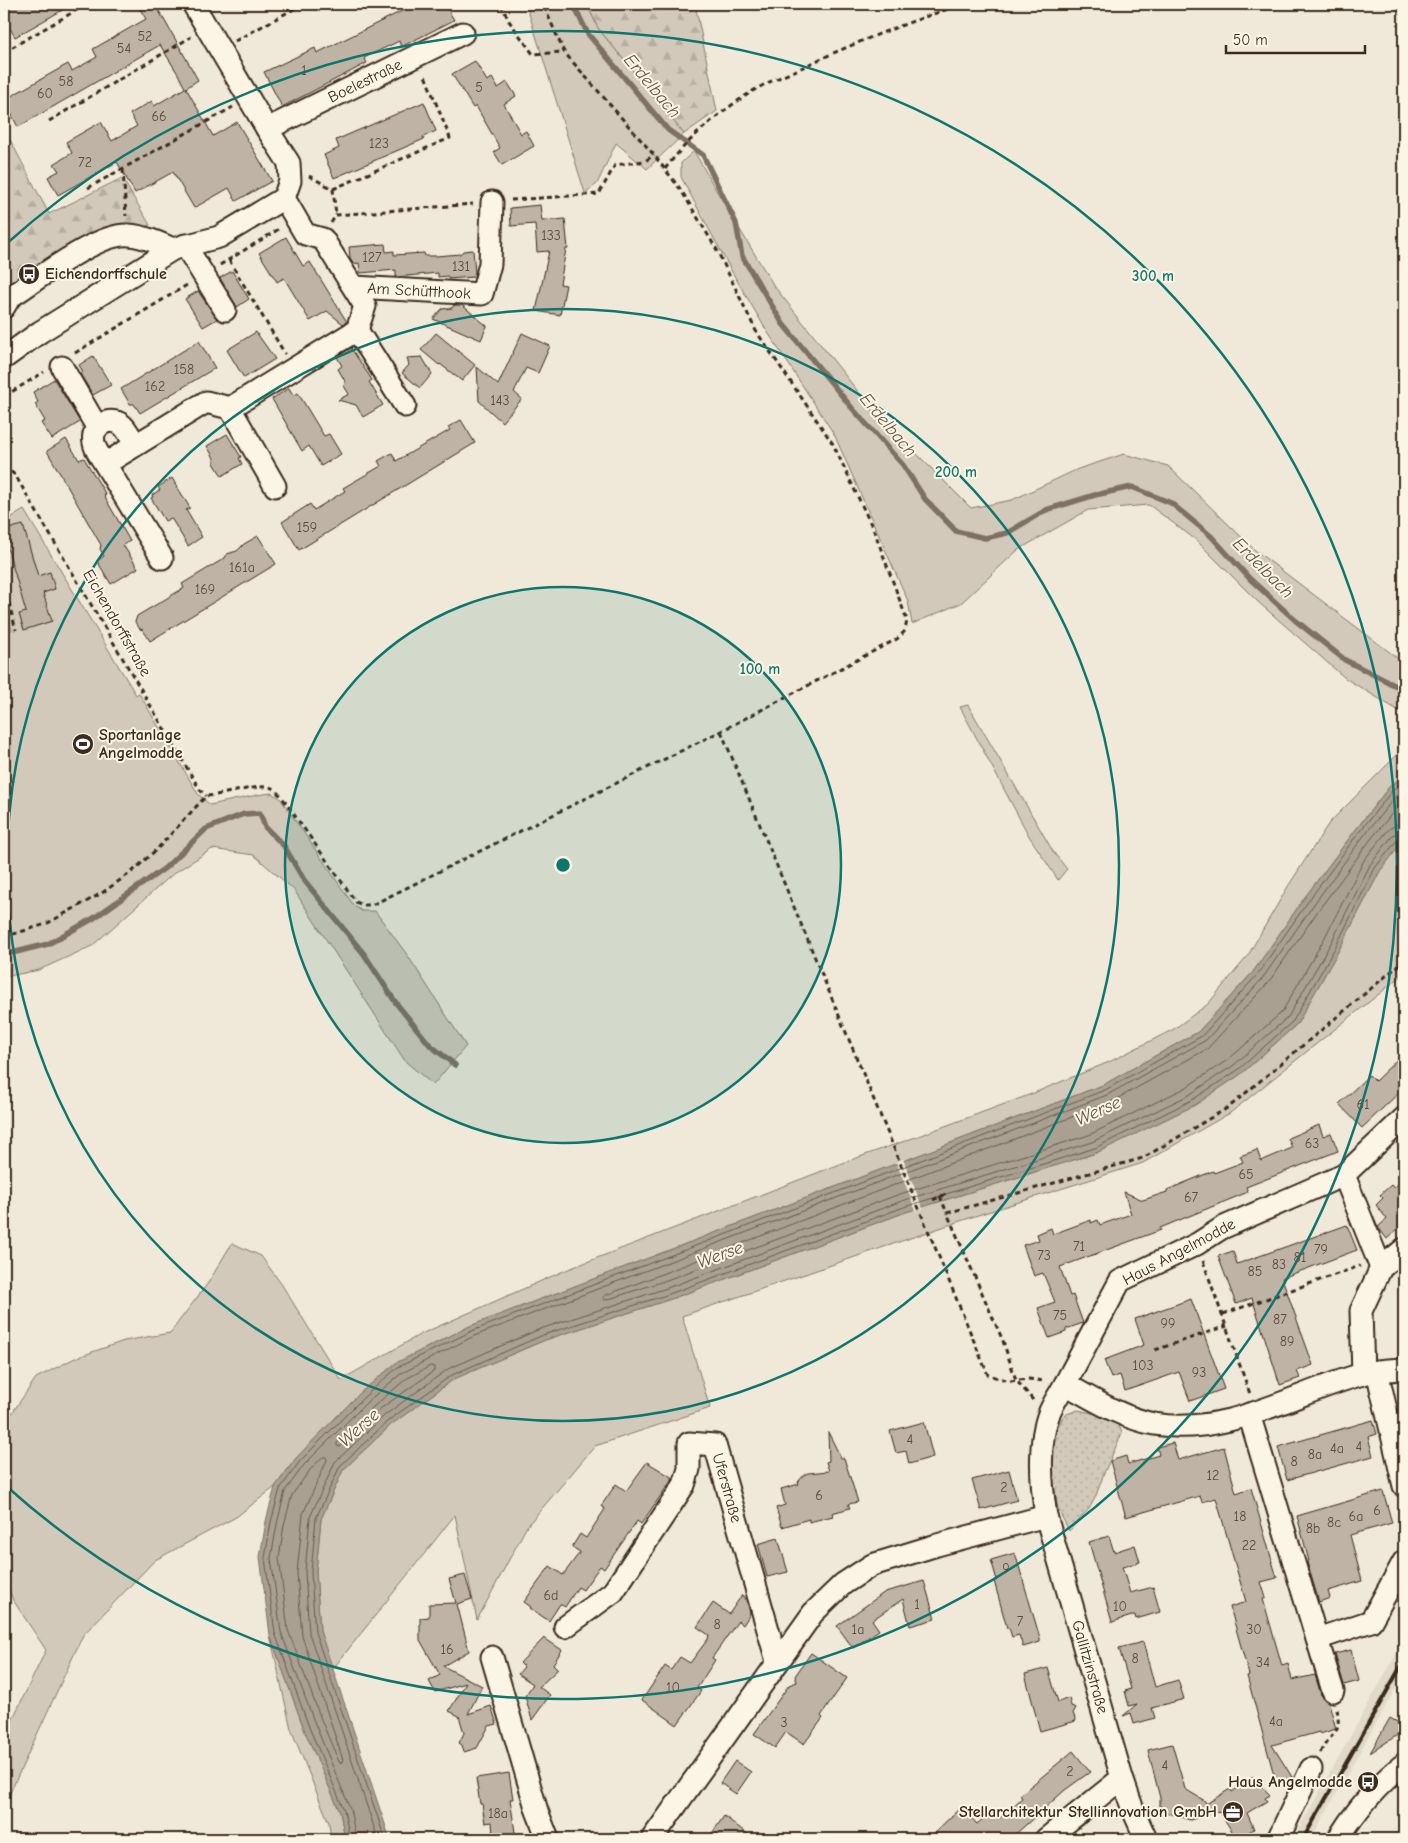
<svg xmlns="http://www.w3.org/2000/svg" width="1408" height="1843" viewBox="0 0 1408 1843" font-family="'Comic Neue',sans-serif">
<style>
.built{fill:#e1d9c9}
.grass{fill:#d2c9ba;stroke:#867a6c}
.forest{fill:url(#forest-firs);stroke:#867a6c}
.park{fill:url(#park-dots);stroke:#867a6c}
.water{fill:#aaa091;stroke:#7e7163}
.pier{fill:#f0e9d9}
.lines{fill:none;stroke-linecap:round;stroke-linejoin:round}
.shore{stroke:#67594c;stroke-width:1}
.stream{stroke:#7e7163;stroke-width:5.5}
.building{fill:#beb3a4;stroke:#3b2a1e}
.minor-casing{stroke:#3b2a1e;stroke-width:25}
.path{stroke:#3b2a1e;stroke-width:3;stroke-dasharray:5 4;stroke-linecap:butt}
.minor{stroke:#fcf5e5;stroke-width:21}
.rail{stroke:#3b2a1e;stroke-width:4}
.ring{fill:none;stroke:#0f766e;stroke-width:2.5}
.labels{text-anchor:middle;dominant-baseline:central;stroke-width:4;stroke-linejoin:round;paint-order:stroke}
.number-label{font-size:14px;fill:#5c4c40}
.street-label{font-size:16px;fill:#3b2a1e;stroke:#fcf5e5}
.poi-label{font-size:16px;font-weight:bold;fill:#3b2a1e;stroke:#fcf5e5;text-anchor:start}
.water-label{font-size:18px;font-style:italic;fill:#625346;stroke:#fcf5e5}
.centre{fill:#0f766e;stroke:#fcf5e5;stroke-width:2.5}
.ring-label{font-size:15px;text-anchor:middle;font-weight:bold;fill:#0f766e;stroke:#fcf5e5;stroke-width:4;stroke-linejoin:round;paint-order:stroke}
</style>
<defs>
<pattern id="forest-firs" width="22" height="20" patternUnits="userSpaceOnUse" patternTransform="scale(1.25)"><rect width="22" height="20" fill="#d2c9ba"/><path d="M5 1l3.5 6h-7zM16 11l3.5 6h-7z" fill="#b5ad9f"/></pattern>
<pattern id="park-dots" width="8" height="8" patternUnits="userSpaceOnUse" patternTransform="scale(1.25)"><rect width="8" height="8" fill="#d2c9ba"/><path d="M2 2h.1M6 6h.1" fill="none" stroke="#b5ad9f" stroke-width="1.8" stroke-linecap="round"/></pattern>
</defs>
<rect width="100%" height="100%" fill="#f0e9d9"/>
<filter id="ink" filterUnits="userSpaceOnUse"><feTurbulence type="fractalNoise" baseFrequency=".02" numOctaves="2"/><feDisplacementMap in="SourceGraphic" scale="10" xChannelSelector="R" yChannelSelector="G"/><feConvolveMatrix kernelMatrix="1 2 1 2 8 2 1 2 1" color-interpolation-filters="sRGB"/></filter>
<g filter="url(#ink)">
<!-- built -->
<polygon class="built" points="1404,1640 1404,1673 1311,1839 1293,1839"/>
<!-- grass -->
<g class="grass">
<polygon points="526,4 587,4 598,28 684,134 647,169 616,143 597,184 585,193"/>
<polygon points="694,151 716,190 774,286 872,409 971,508 1012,500 1078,469 1124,454 1168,466 1256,551 1404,663 1404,714 1345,678 1257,601 1196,540 1149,505 1088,510 1018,550 961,603 912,624 908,601 834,434 765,328 732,272 681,177 681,163"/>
<polygon points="24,510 136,695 139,693 198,794 210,805 257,795 271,793 280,798 354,906 362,911 375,911 408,956 466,1046 433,1085 405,1061 294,890 254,855 212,849 174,873 92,946 39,970 4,977 4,633 12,630 4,603 4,522"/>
<polygon points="968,705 1054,853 1067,869 1058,880 1029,836 960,707"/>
<polygon points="1404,748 1404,775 1389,787 1357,828 1305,897 1253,972 1198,1032 1103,1085 470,1326 396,1363 360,1393 296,1458 275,1487 236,1517 155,1560 83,1635 4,1806 4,1737 46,1650 13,1600 4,1577 4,1431 6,1422 36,1378 75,1358 124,1341 170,1333 208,1283 232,1243 261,1256 282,1285 341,1380 421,1334 566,1270 848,1161 902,1142 1029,1095 1109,1062 1174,1029 1208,1004 1247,957 1287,888 1329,823"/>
<polygon points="1404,840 1404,974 1230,1113 1143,1163 978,1215 682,1316 710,1408 595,1446 527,1526 477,1620 455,1515 332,1670 320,1631 316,1571 321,1519 343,1470 392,1424 454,1379 545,1340 671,1299 906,1212 1096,1153 1195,1105 1241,1074 1297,1024 1340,948 1380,871"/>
<polygon points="270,1635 304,1729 340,1812 345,1839 331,1839 329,1823 291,1729"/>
</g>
<!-- forest -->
<g class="forest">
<polygon points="587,4 695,4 717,111 684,134 598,28"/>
<polygon points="4,128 49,214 122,178 150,225 28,272 4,302"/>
</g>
<!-- park -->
<polygon class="park" points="1078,1410 1101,1415 1118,1423 1122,1433 1105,1471 1095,1498 1089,1509 1069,1531 1058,1509 1053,1478 1052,1438 1064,1415"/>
<!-- water -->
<polygon class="water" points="1404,775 1404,840 1380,871 1340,948 1297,1024 1241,1074 1195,1105 1096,1153 906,1212 671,1299 545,1340 454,1379 392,1424 343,1470 321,1519 316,1571 320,1631 390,1839 345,1839 340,1812 304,1729 270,1635 260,1557 266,1521 275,1487 296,1458 360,1393 396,1363 470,1326 1103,1085 1198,1032 1253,972 1305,897 1357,828 1389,787"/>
<!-- pier -->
<polygon class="pier" points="903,1159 923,1209 916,1211 896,1162"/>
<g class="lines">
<!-- shore -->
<g class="shore">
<polyline points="1404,799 1371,839 1320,908 1268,983 1207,1049 1111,1102 604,1296 603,1299 606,1300 664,1281 900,1194 1089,1135 1185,1088 1229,1059 1282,1012 1324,939 1364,860 1389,829 1396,825 1404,823"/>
<polygon points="431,1366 434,1367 434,1371 380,1409 340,1447 337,1446 337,1443 373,1407 406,1379"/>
<polygon points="323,1457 326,1457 327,1460 303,1514 297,1573 302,1636 343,1760 341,1763 339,1762 322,1722 288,1630 279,1558 284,1525 292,1495 310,1470"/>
<polyline points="350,1839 344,1810 309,1727 275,1633 265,1558 271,1522 280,1489 300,1461 364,1397 398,1367 472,1331 1105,1090 1202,1036 1257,975 1309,900 1360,831 1392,791 1404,781"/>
<polyline points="356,1839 350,1808 315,1724 281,1632 271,1558 277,1524 285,1491 304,1465 368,1401 402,1373 474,1336 1107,1095 1206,1040 1262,979 1314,904 1365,834 1397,795 1404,789"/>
<polyline points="378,1839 309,1633 305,1572 310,1517 335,1462 385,1415 448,1369 540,1329 667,1288 902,1201 1092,1142 1189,1095 1234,1065 1288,1017 1331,943 1370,865 1394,834 1404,831"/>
<polyline points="385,1839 315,1632 311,1572 316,1518 340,1466 389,1420 452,1375 543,1335 669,1294 904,1207 1095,1148 1192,1100 1238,1070 1293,1021 1336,946 1375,868 1398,839 1404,837"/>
</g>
<!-- stream -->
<g class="stream">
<polyline points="573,4 588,34 668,130 703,155 736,223 742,256 783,324 852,408 903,465 925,499 956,531 985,538 1007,533 1046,510 1095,495 1132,487 1171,503 1211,536 1250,579 1295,620 1345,660 1404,690"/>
<polyline points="4,955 48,944 94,918 165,868 206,829 244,814 260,813 265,827 284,846 304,880 364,954 396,1003 430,1045 455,1065"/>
</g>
</g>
<!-- building -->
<g class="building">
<polygon points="4,4 73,4 15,37 4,18"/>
<polygon points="137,4 155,4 174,37 198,80 186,88 213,136 237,122 272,181 236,201 229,188 194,208 173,172 135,193 117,162 58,195 48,177 59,171 54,164 72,153 66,142 101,122 112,141 137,126 130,114 152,101 154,106 185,88 178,74 160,45 18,127 4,100 68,64 72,71 97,57 93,49 146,19"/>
<polygon points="416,4 445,4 454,20 401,47 399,41 364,58 367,63 282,107 264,72 315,48 317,53"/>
<polygon points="475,61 487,81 492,78 498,88 507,82 516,96 504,104 521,134 526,131 534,146 502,165 494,152 500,148 476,106 473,108 452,74"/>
<polygon points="424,102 436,131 423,137 424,139 334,178 324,155 339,148 336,140"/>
<polygon points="540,205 542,221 565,219 568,249 566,249 560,284 566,285 560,315 536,311 549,251 537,252 535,224 511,226 510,208"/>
<polygon points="286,237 303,266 310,262 347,322 343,324 327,311 310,321 284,278 277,282 259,253"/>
<polygon points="385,244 386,252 394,251 394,255 424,253 425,256 436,256 460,254 463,251 473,250 475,272 474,277 448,279 448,276 438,277 438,273 396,277 396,270 360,273 359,263 353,264 350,258 349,247"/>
<polygon points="232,271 249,299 237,307 220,278"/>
<polygon points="198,291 217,319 203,327 185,299"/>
<polygon points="454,305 462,305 487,326 481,340 433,319 442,309 452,308"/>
<polygon points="256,332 275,359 244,378 227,350"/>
<polygon points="436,333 475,365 462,381 440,364 439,365 421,350"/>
<polygon points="522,333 550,346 538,373 526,368 514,392 522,399 502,422 479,401 477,367 498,385"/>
<polygon points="199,341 215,368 140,413 134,404 130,404 121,389"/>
<polygon points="351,348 372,380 369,382 383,405 363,417 356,405 338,400 349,394 344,386 345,381 338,369 342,366 337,357"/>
<polygon points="93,356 111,385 93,395 80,374 83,372 79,365"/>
<polygon points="422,357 432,374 420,388 402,373 409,365 407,358"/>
<polygon points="54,379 80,422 52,439 41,423 45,421 35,404 38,402 33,392"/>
<polygon points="289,388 293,395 298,393 324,436 329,434 341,454 321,466 309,446 302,451 272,399"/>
<polygon points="461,420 475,443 299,550 282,522 310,504 314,510 345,491 343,488 381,466 378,461 392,453 396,461 450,430 448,427"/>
<polygon points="227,434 241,457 239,458 242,464 222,476 214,463 214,458 207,446"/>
<polygon points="66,439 79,460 84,458 106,495 104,496 130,541 123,545 138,568 111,584 97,561 104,556 100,549 101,545 47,451"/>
<polygon points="172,478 190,508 186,510 202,537 188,546 171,518 165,521 151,498 153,497 152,495 160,490 158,487"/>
<polygon points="23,525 38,576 50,572 55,589 43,593 52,621 24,630 19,614 26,612 4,536 4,530"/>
<polygon points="258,536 276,564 150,641 143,630 140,629 135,622 137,616 184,588 182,584 225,558 227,554 237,551 244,544"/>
<polygon points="1404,1053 1404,1088 1362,1128 1339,1104 1369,1075 1375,1081"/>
<polygon points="1319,1125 1323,1136 1331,1133 1338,1151 1246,1187 1248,1192 1160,1228 1161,1230 1060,1267 1070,1296 1073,1295 1083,1323 1066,1329 1066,1332 1049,1338 1038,1308 1055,1302 1043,1273 1034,1276 1023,1245 1039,1240 1037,1234 1051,1228 1053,1234 1091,1220 1091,1223 1098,1220 1100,1225 1131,1214 1124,1192 1143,1200 1167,1192 1167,1190 1213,1171 1214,1173 1243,1162 1240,1156 1257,1150 1261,1161 1292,1148 1288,1138"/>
<polygon points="1404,1178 1404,1223 1387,1239 1378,1227 1387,1219 1376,1205 1383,1198 1380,1195 1391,1185 1394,1188"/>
<polygon points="1347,1225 1357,1250 1282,1278 1313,1365 1297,1371 1300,1378 1280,1385 1252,1298 1236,1304 1218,1256 1233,1251 1237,1264"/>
<polygon points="1191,1299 1224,1389 1190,1401 1179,1372 1125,1391 1120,1375 1111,1378 1104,1360 1144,1345 1135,1319"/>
<polygon points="1373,1420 1377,1434 1368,1437 1373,1456 1287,1480 1278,1447"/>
<polygon points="924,1422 933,1457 909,1464 906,1451 896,1453 890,1431"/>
<polygon points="828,1432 841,1458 844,1458 858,1502 848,1504 850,1508 832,1513 833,1516 809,1522 809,1519 782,1527 776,1508 785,1505 781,1489 799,1484 798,1482 804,1475 808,1473 829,1471 826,1462 829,1461"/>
<polygon points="1173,1443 1178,1460 1224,1447 1236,1493 1251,1488 1277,1578 1261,1582 1266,1598 1263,1599 1282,1666 1288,1664 1292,1680 1315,1675 1321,1695 1329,1703 1336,1729 1320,1734 1319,1732 1272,1745 1292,1777 1277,1786 1247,1676 1249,1675 1230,1607 1246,1602 1216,1498 1202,1502 1200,1496 1126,1517 1110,1461 1126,1456 1128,1464 1159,1455 1157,1447"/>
<polygon points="647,1462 673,1478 641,1524 637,1521 604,1569 600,1566 583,1590 578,1587 565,1607 560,1604 549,1621 530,1608 531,1607 524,1602 550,1566 563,1575 580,1552 572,1547 580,1534 586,1538 605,1509 601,1506 616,1484 626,1491"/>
<polygon points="1009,1470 1017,1500 981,1510 972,1480"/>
<polygon points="1383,1491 1392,1523 1350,1535 1362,1581 1328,1591 1330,1598 1319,1602 1307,1562 1309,1561 1297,1516"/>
<polygon points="1109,1536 1114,1552 1135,1545 1140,1562 1122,1567 1130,1593 1153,1587 1160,1612 1136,1619 1135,1615 1112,1622 1089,1542"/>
<polygon points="778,1538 788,1572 767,1577 758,1544"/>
<polygon points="1015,1553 1040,1638 1040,1642 1023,1647 1019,1635 1012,1637 1009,1628 1007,1628 994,1581 997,1580 991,1560"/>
<polygon points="465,1575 472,1599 457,1604 469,1651 443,1666 482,1686 468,1714 491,1706 497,1724 489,1726 477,1748 464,1752 462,1745 459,1743 464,1733 459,1716 449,1711 466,1683 435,1692 429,1681 440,1675 420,1640 420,1618 429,1617 429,1604 456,1603 449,1579"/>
<polygon points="924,1581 935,1619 910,1626 903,1599 872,1620 879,1630 853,1648 837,1626 885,1592"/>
<polygon points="742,1595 748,1604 750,1614 743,1625 738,1621 712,1658 715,1660 697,1688 701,1691 677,1725 642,1700 665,1666 671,1670 680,1657 690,1663 708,1639 709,1635 697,1627 713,1603 729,1614"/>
<polygon points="544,1638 562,1650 553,1664 558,1669 539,1687 550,1695 532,1720 525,1696 533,1684 518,1674 524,1667 520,1663"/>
<polygon points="1143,1642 1155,1687 1178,1680 1184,1699 1152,1708 1155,1718 1134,1724 1131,1713 1123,1716 1137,1704 1129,1706 1125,1691 1131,1689 1119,1648"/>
<polygon points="1351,1650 1359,1681 1344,1685 1335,1654"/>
<polygon points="811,1653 847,1678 821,1716 823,1718 804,1744 786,1732 775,1748 754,1734 789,1685 797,1682 795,1676"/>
<polygon points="1048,1668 1058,1702 1069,1698 1071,1706 1076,1708 1073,1713 1076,1721 1040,1731 1025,1674"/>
<polygon points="1390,1718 1399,1723 1402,1732 1370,1753"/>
<polygon points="1172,1744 1185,1789 1205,1801 1206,1804 1230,1789 1232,1792 1253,1777 1270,1795 1265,1798 1267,1801 1247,1813 1254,1829 1237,1839 1219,1811 1190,1820 1168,1813 1160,1807 1160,1798 1148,1750"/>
<polygon points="1073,1751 1090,1772 1065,1790 1010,1839 928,1839 961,1807 977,1824 993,1810 1000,1818 1022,1798 1020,1795"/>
<polygon points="735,1761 751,1772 736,1794 720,1783"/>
<polygon points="509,1773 513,1799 510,1799 516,1839 504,1839 493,1835 492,1822 485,1823 482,1804 480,1804 476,1778"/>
<polygon points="724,1816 754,1839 708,1839"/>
</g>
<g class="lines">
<!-- minor casing -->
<g class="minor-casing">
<g id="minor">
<polyline points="267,129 463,33"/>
<polyline points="185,245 225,310"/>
<polyline points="354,287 482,294 490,264 492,202"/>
<path d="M4,307L10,297C37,280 98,232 129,235C144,236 159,243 173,249"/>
<polyline points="357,330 405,406"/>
<polyline points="4,358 40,332 173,249 219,237 284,198 290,181 289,163 267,129 193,4"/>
<polyline points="62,367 97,427"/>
<polyline points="230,408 275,486"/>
<path d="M105,464C101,457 95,450 94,443C90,427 109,415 122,425C128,430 131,438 135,445"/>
<polyline points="162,558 105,464 206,402 230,408 357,330 365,306 323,239 305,234 284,198"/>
<polyline points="1344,1175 1381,1268"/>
<polyline points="1377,1371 1404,1486"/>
<polyline points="1363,1374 1361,1311 1381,1268 1404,1249"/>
<polyline points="1065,1384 1120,1281 1197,1244 1222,1228 1344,1175 1404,1118"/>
<polyline points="1249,1414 1317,1639 1371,1621 1404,1561"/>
<polyline points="565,1627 613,1592 684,1485 689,1469 689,1443 715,1445 777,1661"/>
<polyline points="1317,1639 1333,1691"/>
<polyline points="492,1657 537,1811 548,1839"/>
<polyline points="652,1839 813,1613 843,1584 872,1565 937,1545 1046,1516"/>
<polyline points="1046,1839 1122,1778"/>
<path d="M1146,1839L1133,1810L1122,1778L1046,1516C1041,1484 1037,1442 1050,1411C1054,1402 1060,1393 1065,1384C1093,1399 1122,1418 1154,1424C1228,1437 1295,1392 1363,1374C1376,1370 1391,1370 1404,1369"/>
<polyline points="1278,1839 1311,1769"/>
<path d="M1338,1839C1356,1810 1377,1785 1404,1764"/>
</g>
</g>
<!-- path -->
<g class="path">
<polyline points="501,4 509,21 533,54 564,52"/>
<polyline points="235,41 303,4"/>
<polyline points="4,52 87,4"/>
<polyline points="49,121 191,37"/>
<polyline points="123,169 126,216"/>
<path d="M665,169C689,137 722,110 756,89C770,81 786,75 801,68C853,43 908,22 963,4"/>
<polyline points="309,176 333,189 336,215"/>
<polyline points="88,188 233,107"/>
<polyline points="333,189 450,138 424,73"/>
<polyline points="511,200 599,194 615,165 645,161 654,155"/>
<polyline points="331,223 336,215 473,204"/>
<polyline points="229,260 285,354"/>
<polyline points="220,265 279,229"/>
<polyline points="75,353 187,285"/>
<polyline points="4,395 8,394 44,372"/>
<polyline points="4,406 7,456 4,474"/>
<polyline points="4,466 15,475 200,790 206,796"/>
<polyline points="4,585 16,630"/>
<polyline points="721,731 988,1375 1010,1381 1028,1379 1044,1381"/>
<path d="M4,937L46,924L102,893L133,871L159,847L206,796C221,796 261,783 272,788C275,790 278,793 281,796L356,902L363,905H372L721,731L897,639L905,631L907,620L875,533L833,444L756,331L717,250L681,190L654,155L564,52L543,4"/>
<polyline points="940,1196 947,1213"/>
<polyline points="933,1200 946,1194"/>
<polyline points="1203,1261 1250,1394"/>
<polyline points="1223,1314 1360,1266"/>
<polyline points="1155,1350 1227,1326"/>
<polyline points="1033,1400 1016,1380 1003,1341 947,1213 1143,1158 1229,1107 1404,961"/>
<path d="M1320,1753C1331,1730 1342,1737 1337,1709"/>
</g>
<!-- minor -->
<use href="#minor" class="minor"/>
<!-- rail -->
<polyline class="rail" points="1303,1839 1404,1661"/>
</g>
</g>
<!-- distance rings -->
<circle cx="563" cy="865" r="278" fill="#0f766e" fill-opacity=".12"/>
<g class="ring">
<circle cx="563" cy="865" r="278"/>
<circle cx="563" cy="865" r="556"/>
<path d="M5 245A834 834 0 1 1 5 1485"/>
</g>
<!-- icons -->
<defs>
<g id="bus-disc" transform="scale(1.125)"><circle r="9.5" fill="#3b2a1e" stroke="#fcf5e5"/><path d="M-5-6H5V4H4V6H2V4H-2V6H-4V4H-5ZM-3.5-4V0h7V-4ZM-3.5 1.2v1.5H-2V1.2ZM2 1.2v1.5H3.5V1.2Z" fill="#fff"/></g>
<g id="stadium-disc" transform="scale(1.125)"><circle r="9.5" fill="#3b2a1e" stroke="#fcf5e5"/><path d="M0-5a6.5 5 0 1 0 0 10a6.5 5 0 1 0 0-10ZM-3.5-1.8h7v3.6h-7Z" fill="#fff"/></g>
<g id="office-disc" transform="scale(1.125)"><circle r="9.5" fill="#3b2a1e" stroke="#fcf5e5"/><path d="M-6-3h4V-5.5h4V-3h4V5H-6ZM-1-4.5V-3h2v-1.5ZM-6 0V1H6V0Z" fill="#fff"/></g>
</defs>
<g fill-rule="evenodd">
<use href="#bus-disc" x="29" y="274"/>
<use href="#stadium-disc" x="83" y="744"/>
<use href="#bus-disc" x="1368" y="1782"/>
<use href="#office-disc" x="1233" y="1812"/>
</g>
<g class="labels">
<!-- number labels -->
<g class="number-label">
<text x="145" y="36">52</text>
<text x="124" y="48">54</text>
<text x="304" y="70">1</text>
<text x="66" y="81">58</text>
<text x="479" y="87">5</text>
<text x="45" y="93">60</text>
<text x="159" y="116">66</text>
<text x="379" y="143">123</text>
<text x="85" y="162">72</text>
<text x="551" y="235">133</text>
<text x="372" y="257">127</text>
<text x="461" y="266">131</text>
<text x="184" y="369">158</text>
<text x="155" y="386">162</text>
<text x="500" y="400">143</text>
<text x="307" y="527">159</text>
<text x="242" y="567">161a</text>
<text x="205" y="589">169</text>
<text x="1363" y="1104">61</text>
<text x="1312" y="1143">63</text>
<text x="1246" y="1174">65</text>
<text x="1191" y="1197">67</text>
<text x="1079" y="1246">71</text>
<text x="1321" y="1249">79</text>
<text x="1044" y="1255">73</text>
<text x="1300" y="1257">81</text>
<text x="1279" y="1264">83</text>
<text x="1255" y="1271">85</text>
<text x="1060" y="1315">75</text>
<text x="1280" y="1319">87</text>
<text x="1168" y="1323">99</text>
<text x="1287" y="1341">89</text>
<text x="1143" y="1365">103</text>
<text x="1199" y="1372">93</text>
<text x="910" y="1439">4</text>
<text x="1359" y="1446">4</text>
<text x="1337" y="1448">4a</text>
<text x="1315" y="1454">8a</text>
<text x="1294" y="1461">8</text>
<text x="1213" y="1475">12</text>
<text x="1004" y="1487">2</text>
<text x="819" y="1495">6</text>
<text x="1377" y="1510">6</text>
<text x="1240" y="1516">18</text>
<text x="1356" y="1516">6a</text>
<text x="1334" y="1522">8c</text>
<text x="1313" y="1528">8b</text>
<text x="1249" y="1545">22</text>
<text x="1006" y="1568">9</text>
<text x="551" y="1595">6d</text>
<text x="917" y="1604">1</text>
<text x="1120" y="1606">10</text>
<text x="1020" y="1621">7</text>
<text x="717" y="1624">8</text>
<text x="858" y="1629">1a</text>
<text x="1254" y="1629">30</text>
<text x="447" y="1649">16</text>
<text x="1135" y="1658">8</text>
<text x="1263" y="1662">34</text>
<text x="673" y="1687">10</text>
<text x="1276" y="1721">4a</text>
<text x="784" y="1722">3</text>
<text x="1165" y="1765">4</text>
<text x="1070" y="1771">2</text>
<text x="498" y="1813">18a</text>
</g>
<!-- street labels -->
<g class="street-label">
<text transform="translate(365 81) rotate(-26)">Boelestraße</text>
<text transform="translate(419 291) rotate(3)">Am Schütthook</text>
<text transform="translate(117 623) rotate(60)">Eichendorffstraße</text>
<text transform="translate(1179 1252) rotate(-28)">Haus Angelmodde</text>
<text transform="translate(727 1488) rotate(74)">Uferstraße</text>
<text transform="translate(1090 1667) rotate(74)">Gallitzinstraße</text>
</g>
<!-- poi labels -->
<g class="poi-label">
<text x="45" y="274">Eichendorffschule</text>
<text x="99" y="735">Sportanlage<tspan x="99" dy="18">Angelmodde</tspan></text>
<text x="1352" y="1782" text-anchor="end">Haus Angelmodde</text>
<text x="1217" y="1812" text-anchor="end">Stellarchitektur Stellinnovation GmbH</text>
</g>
<!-- water labels -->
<g class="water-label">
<text transform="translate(652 86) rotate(50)">Erdelbach</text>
<text transform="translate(888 425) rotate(50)">Erdelbach</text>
<text transform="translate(1263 568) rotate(45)">Erdelbach</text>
<text transform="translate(1098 1111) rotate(-24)">Werse</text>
<text transform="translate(720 1255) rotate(-20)">Werse</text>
<text transform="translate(359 1428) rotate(-42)">Werse</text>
</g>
</g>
<circle cx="563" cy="865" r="8" class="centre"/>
<g class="ring-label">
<text x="1153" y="281">300 m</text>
<text x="956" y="477">200 m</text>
<text x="760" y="674">100 m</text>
</g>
<!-- margin -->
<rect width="1408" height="1843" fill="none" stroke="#fcf5e5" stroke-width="20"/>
<rect x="10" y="10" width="1388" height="1823" fill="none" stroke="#3b2a1e" stroke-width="2" filter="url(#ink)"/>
<!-- scale -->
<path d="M1226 45v8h139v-8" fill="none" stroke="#3b2a1e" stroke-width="2.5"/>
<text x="1233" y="45" font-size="15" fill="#3b2a1e" stroke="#fcf5e5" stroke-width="4" paint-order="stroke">50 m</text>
</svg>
